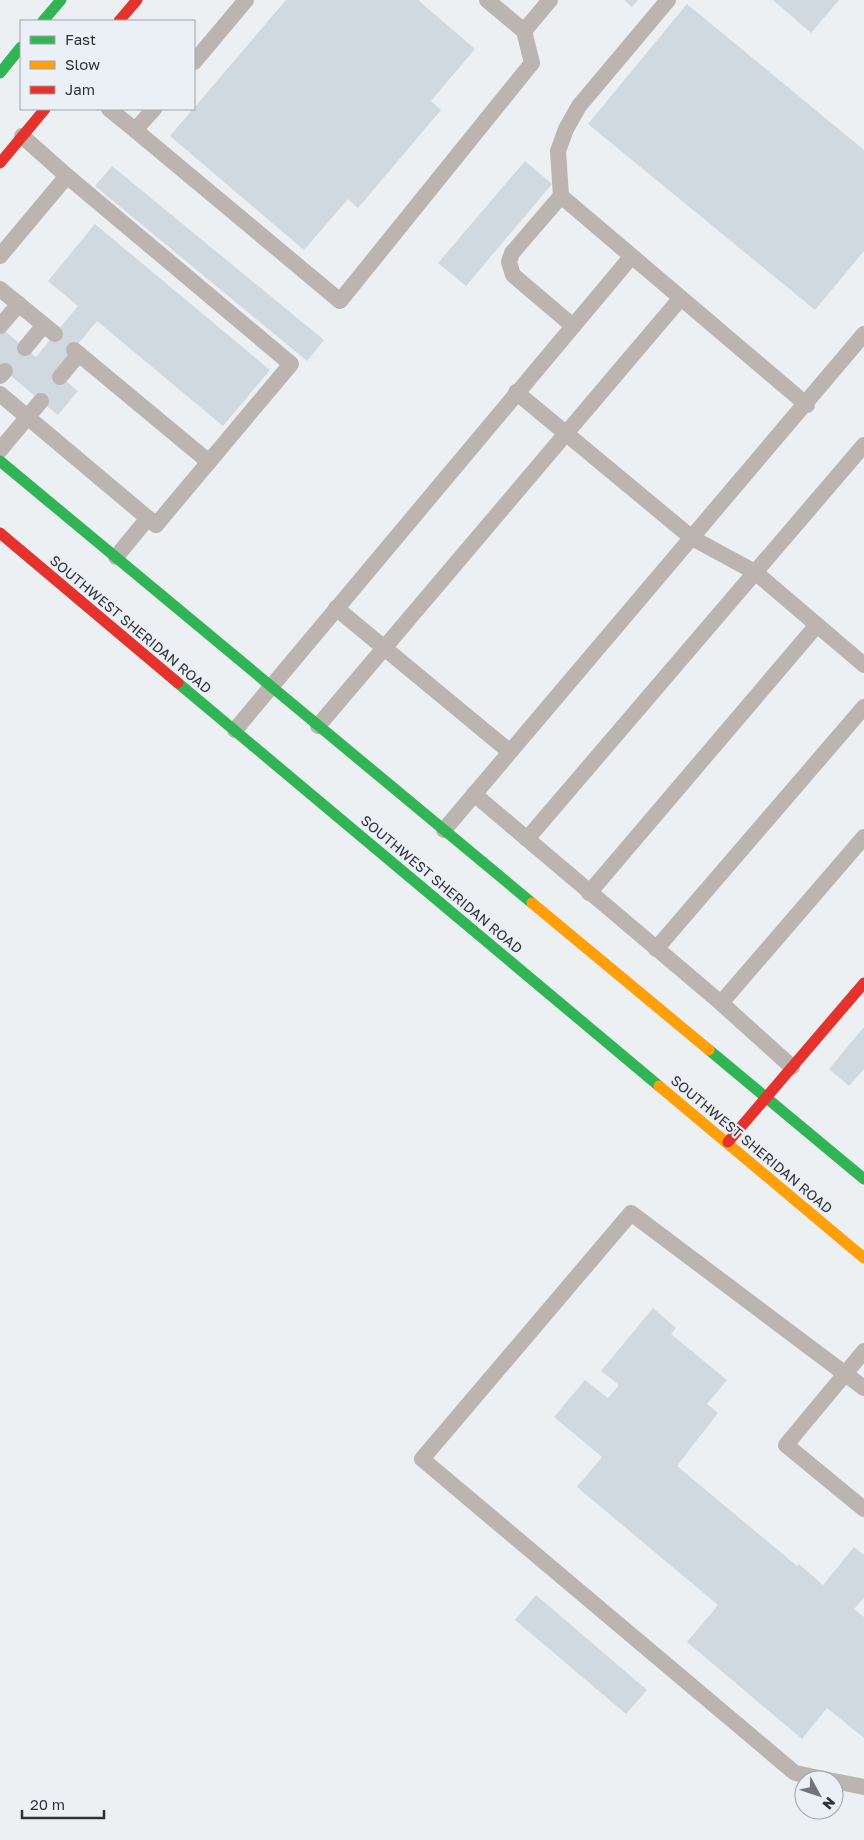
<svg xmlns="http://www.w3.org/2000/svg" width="864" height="1840" viewBox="0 0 864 1840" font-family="'Golos Text',sans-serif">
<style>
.building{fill:#d1d9e0}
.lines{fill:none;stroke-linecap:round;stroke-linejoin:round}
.lane{stroke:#bbb4b0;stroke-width:16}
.fast{stroke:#30b455;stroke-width:11}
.slow{stroke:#ff9f0a;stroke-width:11}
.jam{stroke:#e5322d;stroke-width:11}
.labels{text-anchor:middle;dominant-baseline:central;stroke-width:4;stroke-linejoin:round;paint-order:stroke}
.street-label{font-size:14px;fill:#303235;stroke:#eaf0f6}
</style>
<rect width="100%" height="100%" fill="#edf0f3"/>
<!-- building -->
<g class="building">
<polygon points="286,0 418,0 475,49 431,101 441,110 358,208 348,199 304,250 170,136"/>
<polygon points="624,0 638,0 632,7"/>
<polygon points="773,0 839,0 811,33"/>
<polygon points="687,4 864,150 864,251 815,310 588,124"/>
<polygon points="525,161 552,184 466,286 438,263"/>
<polygon points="112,166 324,340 307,361 95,186"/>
<polygon points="95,224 270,370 223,426 97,321 55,372 78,391 58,415 0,367 0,327 36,357 78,306 48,281"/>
<polygon points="864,1027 864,1069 849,1086 829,1069"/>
<polygon points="653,1308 676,1328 671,1334 727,1380 707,1404 718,1413 677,1466 797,1566 799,1564 823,1585 854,1547 864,1555 864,1598 854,1609 864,1617 864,1738 827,1708 802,1739 687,1642 718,1605 577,1487 602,1457 554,1417 585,1380 608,1398 619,1385 601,1371"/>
<polygon points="536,1595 647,1690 626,1714 515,1620"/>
</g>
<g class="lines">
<!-- lane -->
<g class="lane">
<polyline points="668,0 579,106 566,129 558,151 561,196 807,405"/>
<polyline points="524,31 550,0"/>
<polyline points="194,62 246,0"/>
<polyline points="109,109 135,130 154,109"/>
<polyline points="135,130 340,301 532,63 524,31 487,0"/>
<polyline points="22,136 67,176"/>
<polyline points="561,196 512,253 509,262 513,275 573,326"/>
<polyline points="0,256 67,176 291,364 156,525 0,394"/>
<polyline points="0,289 55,334"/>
<polyline points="0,326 19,304"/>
<polyline points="25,348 44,325"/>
<polyline points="74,350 209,462"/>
<polyline points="0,376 5,371"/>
<polyline points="60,377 79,354"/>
<polyline points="516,392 692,538 755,572 864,665"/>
<polyline points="0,450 41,401"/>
<polyline points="116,557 148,518"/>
<polyline points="336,608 510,752"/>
<polyline points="318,726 680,299"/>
<polyline points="235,730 631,257"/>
<polyline points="474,794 721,1003 792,1067"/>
<polyline points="444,830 864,334"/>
<polyline points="527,839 864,445"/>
<polyline points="589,893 817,625"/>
<polyline points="656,949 864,707"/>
<polyline points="721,1003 864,837"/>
<polyline points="864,1351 786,1445 864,1509"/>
<polyline points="829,1780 795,1773 422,1459 631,1213 864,1388"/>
<polyline points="834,1781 864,1787"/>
</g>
<!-- fast -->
<g class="fast">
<polyline points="43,21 61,0"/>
<polyline points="0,73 21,47"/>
<polyline points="0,461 532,903"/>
<polyline points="178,683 659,1086"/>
<polyline points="709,1050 864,1179"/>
</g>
<!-- slow -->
<g class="slow">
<polyline points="532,903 709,1050"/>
<polyline points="659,1086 864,1258"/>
</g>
<!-- jam -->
<g class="jam">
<polyline points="119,21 137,0"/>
<polyline points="0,163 45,109"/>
<polyline points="0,533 178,683"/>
<polyline points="728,1142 864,983"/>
</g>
</g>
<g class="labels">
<!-- street labels -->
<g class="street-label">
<text transform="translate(131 624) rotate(40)">SOUTHWEST SHERIDAN ROAD</text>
<text transform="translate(442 884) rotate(40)">SOUTHWEST SHERIDAN ROAD</text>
<text transform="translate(752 1144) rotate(40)">SOUTHWEST SHERIDAN ROAD</text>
</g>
</g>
<!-- legend -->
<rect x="20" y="20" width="175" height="90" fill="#eaf0f6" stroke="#a0a4a9"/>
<rect x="30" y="36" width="25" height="8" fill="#30b455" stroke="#a0a4a9"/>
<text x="65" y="45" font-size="15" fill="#303235">Fast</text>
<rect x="30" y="61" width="25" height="8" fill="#ff9f0a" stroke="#a0a4a9"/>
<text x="65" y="70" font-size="15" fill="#303235">Slow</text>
<rect x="30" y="86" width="25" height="8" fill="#e5322d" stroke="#a0a4a9"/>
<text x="65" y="95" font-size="15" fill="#303235">Jam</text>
<!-- north arrow -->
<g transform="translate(819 1795) rotate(130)"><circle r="24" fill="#eaf0f6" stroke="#a0a4a9"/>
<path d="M0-4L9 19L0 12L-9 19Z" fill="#727478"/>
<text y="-8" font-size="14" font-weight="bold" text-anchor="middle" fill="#303235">N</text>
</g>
<!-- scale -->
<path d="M22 1810v8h82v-8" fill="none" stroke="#303235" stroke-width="2.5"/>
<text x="30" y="1810" font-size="15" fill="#303235" stroke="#eaf0f6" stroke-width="4" paint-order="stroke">20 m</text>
</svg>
